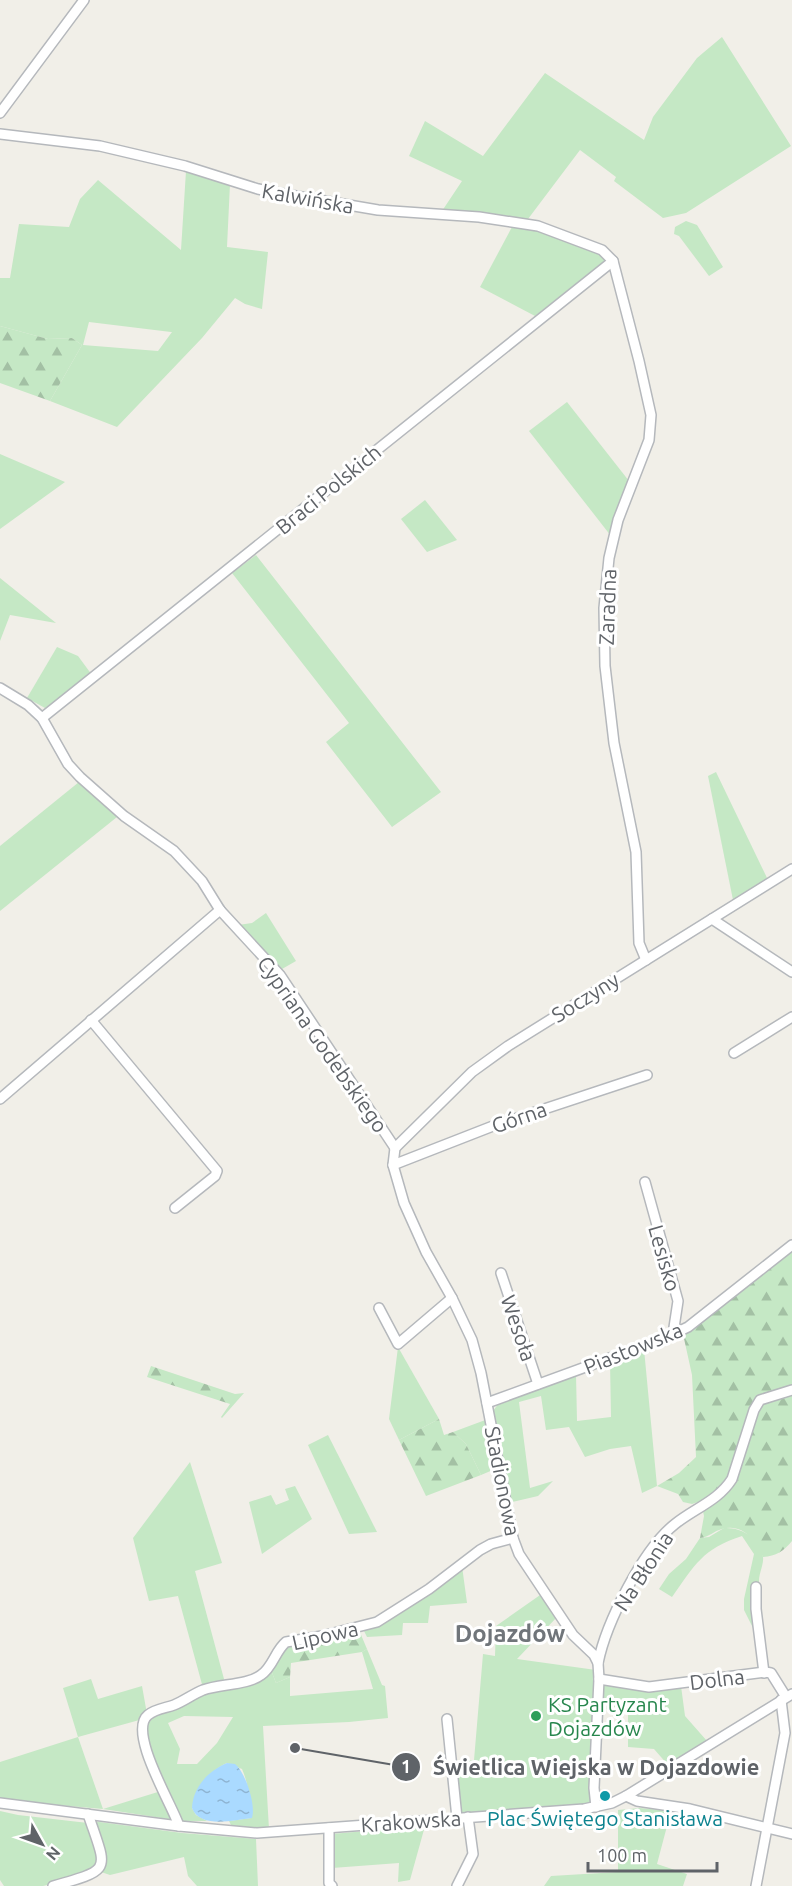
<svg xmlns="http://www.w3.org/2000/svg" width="792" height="1886" viewBox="0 0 792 1886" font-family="Ubuntu,sans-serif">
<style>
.green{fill:#c5e8c5;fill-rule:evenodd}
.forest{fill:url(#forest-firs)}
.water{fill:url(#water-ripples)}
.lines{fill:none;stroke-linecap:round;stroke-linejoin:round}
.minor-casing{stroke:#b5b8bc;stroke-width:12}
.minor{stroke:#fff;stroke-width:9}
.leisure-dot{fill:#2e9e5b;stroke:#fff;stroke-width:2}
.culture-dot{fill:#0f9aa8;stroke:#fff;stroke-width:2}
.labels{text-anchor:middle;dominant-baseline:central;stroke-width:6;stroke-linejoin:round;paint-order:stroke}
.street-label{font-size:21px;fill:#5f6368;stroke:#fff}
.leisure-label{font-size:21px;fill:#27864d;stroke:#fff;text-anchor:start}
.culture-label{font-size:21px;fill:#0d838f;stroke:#fff}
.quarter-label{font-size:24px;font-weight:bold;fill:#70757a;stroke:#fff}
.leader{fill:none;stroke:#5f6368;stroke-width:2}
.callout-dot{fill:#5f6368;stroke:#fff;stroke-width:2}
.mark-label{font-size:18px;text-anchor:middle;font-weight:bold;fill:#fff}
.callout-label{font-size:22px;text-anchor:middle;font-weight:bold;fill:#5f6368;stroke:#fff;stroke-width:6;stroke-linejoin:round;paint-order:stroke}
</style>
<defs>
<pattern id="forest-firs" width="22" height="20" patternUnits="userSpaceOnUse" patternTransform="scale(1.5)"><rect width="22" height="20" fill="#c5e8c5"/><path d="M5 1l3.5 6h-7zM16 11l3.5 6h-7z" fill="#a3c0a4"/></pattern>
<pattern id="water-ripples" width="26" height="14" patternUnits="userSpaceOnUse" patternTransform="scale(1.5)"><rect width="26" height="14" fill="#aadaff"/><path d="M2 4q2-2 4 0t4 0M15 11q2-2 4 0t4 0" fill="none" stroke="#8eb4d2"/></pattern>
</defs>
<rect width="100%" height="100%" fill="#f1efe8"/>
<!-- green -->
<g class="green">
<polygon points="722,37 791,146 686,213 663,218 614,181 616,177 580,150 528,219 482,213 442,211 462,181 409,156 425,121 483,156 545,73 644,140 653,117 697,58"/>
<path d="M186,171L230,184L227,247L268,252L262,309L245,304L235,298L202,338L117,427L50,401L82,345L72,338L48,339L0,326V278H10L19,224L69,227L80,199L98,180L181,250ZM89,322L171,332H172L158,351L83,345Z"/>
<polygon points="686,221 697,225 723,267 709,276 679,236 674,234 675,227"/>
<polygon points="513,225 535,229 605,256 606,261 535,316 480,287"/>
<polygon points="567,402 629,481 611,536 529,431"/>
<polygon points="0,454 65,482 0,529"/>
<polygon points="425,500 457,540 427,552 401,519"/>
<polygon points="256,555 441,792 392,827 326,742 349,723 232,573"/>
<polygon points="0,578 56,623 10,615 0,641"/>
<polygon points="57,647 78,656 92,675 55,704 45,708 27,698"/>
<polygon points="716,772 768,880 733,900 708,776"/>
<polygon points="79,782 117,817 0,911 0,846"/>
<polygon points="266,913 296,961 282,969 238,925 252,923"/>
<polygon points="398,1347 439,1419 399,1440 389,1419"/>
<polygon points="644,1349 657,1486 642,1493 631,1446 610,1449 585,1457 569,1427 546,1430 541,1396 519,1402 530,1488 553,1481 538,1496 508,1503 493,1411 501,1400 576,1374 577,1421 611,1417 610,1362"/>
<polygon points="488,1419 500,1467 481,1475 466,1444 453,1432"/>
<polygon points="328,1435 377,1532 349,1534 308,1445"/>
<polygon points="190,1462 222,1563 195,1571 224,1679 221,1684 203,1688 178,1596 149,1601 133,1538"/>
<polygon points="295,1486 312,1519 262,1554 249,1502 271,1495 276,1505 289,1500 285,1489"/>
<path d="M724,1528C741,1527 761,1538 763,1557C764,1564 759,1573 759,1581C757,1598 757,1616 756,1634L744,1610V1599L754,1554L742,1536C702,1549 695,1565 672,1597L659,1589L669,1574L686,1559L700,1538L709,1537Z"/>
<polygon points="462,1566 467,1603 430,1606 428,1623 403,1623 402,1635 367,1637 363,1629"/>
<polygon points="543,1593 558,1616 517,1659 596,1670 591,1805 459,1816 453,1763 474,1760 483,1654 495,1656 496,1626"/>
<path d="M367,1649L382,1685L385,1686L388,1718L349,1722L263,1726L269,1829L232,1827L229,1821L251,1818C250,1801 249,1785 242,1769L227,1763C205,1773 201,1787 192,1808L196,1815L207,1821H179L155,1770L145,1732L149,1717L203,1692L271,1670L276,1683L290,1677V1696L373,1689L362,1652ZM184,1716L233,1717L217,1743L197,1764H177L180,1749L168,1723Z"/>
<polygon points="91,1679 98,1699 142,1686 147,1714 143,1719 78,1737 103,1809 161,1791 175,1820 103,1809 0,1800 0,1762 78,1737 63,1688"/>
<polygon points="602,1682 681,1686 685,1716 707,1741 668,1765 654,1749 628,1747 628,1707 600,1710"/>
<polygon points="640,1808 671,1811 657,1864 687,1874 683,1886 544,1886 551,1876 618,1872 618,1810"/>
<polygon points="0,1811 18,1815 88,1823 100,1855 98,1869 63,1881 43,1886 4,1886 0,1880"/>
<polygon points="92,1821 182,1833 256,1839 258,1886 197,1886 188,1876 184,1857 110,1875 101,1872"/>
<polygon points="425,1826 410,1880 398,1882 399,1863 332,1868 331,1834"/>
</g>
<!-- forest -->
<g class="forest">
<polygon points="0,326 48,339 72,338 82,345 50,401 0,383"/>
<path d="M792,1248V1541C784,1551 776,1556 763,1557C756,1541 743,1523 722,1529C714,1531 709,1537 700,1538L704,1516L701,1501L692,1504L683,1502L678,1494L657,1486L679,1473L696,1457L692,1375L683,1334Z"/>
<polygon points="151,1366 235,1394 244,1393 222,1418 221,1417 230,1404 147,1377"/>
<polygon points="439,1419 444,1435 453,1432 466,1444 481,1475 426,1496 399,1440"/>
<polygon points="359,1630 367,1649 362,1652 291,1663 290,1677 276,1683 271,1670 286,1645"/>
</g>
<!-- water -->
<path class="water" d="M227,1763L235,1764C246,1773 256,1805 252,1818C234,1820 200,1829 192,1808C193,1787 208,1771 227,1763Z"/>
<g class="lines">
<!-- minor casing -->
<g class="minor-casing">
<g id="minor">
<polyline points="0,113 84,0"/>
<polyline points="0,134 100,146 185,166 258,189 284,194 378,210 479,217 538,226 602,250 613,261 639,361 651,415 649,440 618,520 609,558 604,608 605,666 614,743 636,852 639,943 646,960"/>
<polyline points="0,688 28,705 42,718 68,764 80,777 124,816 174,851 202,881 220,910 280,975 395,1148"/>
<polyline points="42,718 613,261"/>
<polyline points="712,919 792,972"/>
<polyline points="91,1020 217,1171 215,1176 175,1208"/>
<polyline points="734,1053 792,1017"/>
<polyline points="0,1099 220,910"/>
<polyline points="395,1148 393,1165 404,1203 426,1252 452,1298 472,1340 481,1373 513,1538 519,1554 573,1635 594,1655 598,1663 599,1679 594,1788 596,1807"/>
<polyline points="395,1148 472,1072 508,1046 792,869"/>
<polyline points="393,1165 493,1126 647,1075"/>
<polyline points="645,1182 678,1301 673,1334"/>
<polyline points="501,1273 538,1384"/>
<polyline points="379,1308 398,1344 452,1298"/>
<polyline points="487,1403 665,1338 688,1327 792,1245"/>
<polyline points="756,1587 756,1609 764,1673"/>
<path d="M598,1663C606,1623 643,1549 675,1524C695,1508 718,1501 732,1479L754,1410L760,1400L792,1390"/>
<polyline points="599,1679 649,1687 765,1672 771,1673 786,1697"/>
<polyline points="447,1719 457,1818"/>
<polyline points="626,1796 637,1801 690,1809 792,1834"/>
<polyline points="0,1803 179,1826 257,1833 584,1809 612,1803 626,1796 792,1694"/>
<path d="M179,1826C173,1806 127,1732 148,1715C155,1709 166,1708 174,1705C184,1701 193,1694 203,1690C220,1684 248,1685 261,1675C273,1667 275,1651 286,1642L322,1636L377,1622L429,1589L480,1550L491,1544L513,1538"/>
<polyline points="329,1828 329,1883 332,1886"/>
<path d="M53,1886C114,1869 107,1871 88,1814"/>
<polyline points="457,1886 473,1854 468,1817"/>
<polyline points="756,1886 785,1733 781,1700"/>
</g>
</g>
<!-- minor -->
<use href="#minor" class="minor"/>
</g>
<!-- markers -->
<circle class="leisure-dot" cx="536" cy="1716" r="6"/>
<circle class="culture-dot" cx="605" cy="1796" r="6"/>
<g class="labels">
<!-- street labels -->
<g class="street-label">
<text transform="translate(308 198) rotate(10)">Kalwińska</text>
<text transform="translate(328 489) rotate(-39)">Braci Polskich</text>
<text transform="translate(607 607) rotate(-88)">Zaradna</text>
<text transform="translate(585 997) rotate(-32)">Soczyny</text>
<text transform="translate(323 1044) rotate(55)">Cypriana Godebskiego</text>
<text transform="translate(519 1117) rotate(-19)">Górna</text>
<text transform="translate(665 1258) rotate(74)">Lesisko</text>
<text transform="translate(519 1328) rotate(71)">Wesoła</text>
<text transform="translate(633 1348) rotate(-22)">Piastowska</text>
<text transform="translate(503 1481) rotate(79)">Stadionowa</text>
<text transform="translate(643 1571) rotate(-57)">Na Błonia</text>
<text transform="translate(325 1635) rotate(-13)">Lipowa</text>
<text transform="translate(717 1679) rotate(-7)">Dolna</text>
<text transform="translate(411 1821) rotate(-4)">Krakowska</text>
</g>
<!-- leisure labels -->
<g class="leisure-label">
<text x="548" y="1704">KS Partyzant<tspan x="548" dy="24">Dojazdów</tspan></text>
</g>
<!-- culture labels -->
<g class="culture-label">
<text x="605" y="1818">Plac Świętego Stanisława</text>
</g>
<!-- quarter labels -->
<g class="quarter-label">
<text x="510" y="1633">Dojazdów</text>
</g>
</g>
<!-- callouts -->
<path class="leader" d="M295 1748L406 1767"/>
<g class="callout-dot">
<circle cx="295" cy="1748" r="6"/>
<circle cx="406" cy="1767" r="15"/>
</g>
<g class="mark-label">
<text x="406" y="1773">1</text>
</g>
<g class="callout-label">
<text x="596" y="1775">Świetlica Wiejska w Dojazdowie</text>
</g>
<!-- north arrow -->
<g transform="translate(42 1844) rotate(130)" stroke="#ffffff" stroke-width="4.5" paint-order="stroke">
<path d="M0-4.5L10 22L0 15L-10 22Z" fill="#5f6368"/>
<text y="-9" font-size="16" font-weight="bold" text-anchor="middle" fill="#5f6368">N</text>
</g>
<!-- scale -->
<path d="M588 1862v9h129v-9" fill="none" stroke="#5f6368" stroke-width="3"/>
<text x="597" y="1862" font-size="18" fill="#5f6368" stroke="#ffffff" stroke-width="4.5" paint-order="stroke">100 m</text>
</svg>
